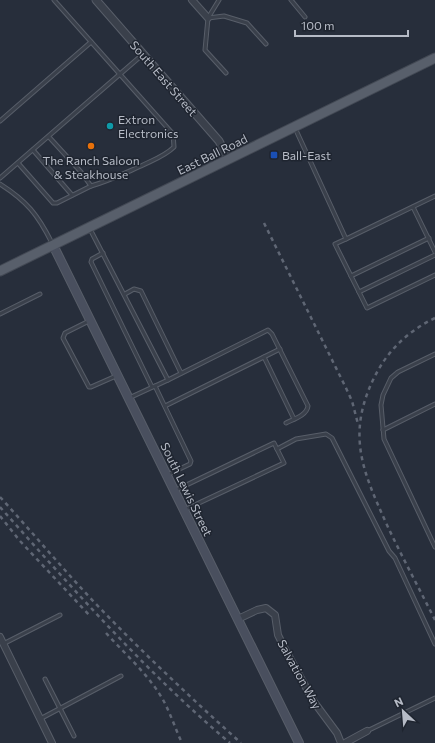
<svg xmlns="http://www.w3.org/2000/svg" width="435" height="743" viewBox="0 0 435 743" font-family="Commissioner,sans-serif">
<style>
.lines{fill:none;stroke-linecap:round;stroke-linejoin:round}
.service-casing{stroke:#585e69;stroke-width:5}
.minor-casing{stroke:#585e69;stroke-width:8}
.tertiary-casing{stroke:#585e69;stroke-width:9}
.secondary-casing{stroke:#585e69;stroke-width:10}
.primary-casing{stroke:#434954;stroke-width:11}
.service{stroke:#3a404b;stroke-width:3}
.minor{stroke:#3a404b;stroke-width:6}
.tertiary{stroke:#3a404b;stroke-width:7}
.secondary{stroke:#494f5e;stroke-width:8}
.primary{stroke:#585f6b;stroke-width:9}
.rail{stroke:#5f6674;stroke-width:2.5;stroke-dasharray:4 4;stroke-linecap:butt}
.culture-dot{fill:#0f9aa8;stroke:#1f2530;stroke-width:1.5}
.food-dot{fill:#e8710a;stroke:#1f2530;stroke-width:1.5}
.transit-dot{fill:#1a4fb4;stroke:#1f2530;stroke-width:1.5}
.labels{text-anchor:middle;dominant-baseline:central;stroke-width:3;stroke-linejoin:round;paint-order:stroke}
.street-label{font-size:12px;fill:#b6bbc6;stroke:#1f2530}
.poi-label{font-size:12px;fill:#b6bbc6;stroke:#1f2530;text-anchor:start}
</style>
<rect width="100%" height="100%" fill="#272e3b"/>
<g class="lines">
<!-- service casing -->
<g class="service-casing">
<g id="service">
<polyline points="219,0 208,18 205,50 226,73"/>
<polyline points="291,0 305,17"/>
<polyline points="208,18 224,16 247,23 266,44"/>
<polyline points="0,121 91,42"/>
<polyline points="295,128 346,239 335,244 367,308 435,275"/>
<path d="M49,137L81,172L91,186C109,181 125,173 141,166C153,160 165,156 174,147L173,134L54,0"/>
<polyline points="33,150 72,195"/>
<polyline points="18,163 53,203 57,203 91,186"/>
<polyline points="0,178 142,55"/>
<path d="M0,184C27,201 38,215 52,243"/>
<polyline points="413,207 435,252"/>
<polyline points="90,229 168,380"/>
<polyline points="346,239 435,196"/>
<polyline points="103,253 92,259 91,262 152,387"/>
<polyline points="351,276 429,238"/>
<polyline points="359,292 435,255"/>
<polyline points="125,294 134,289 141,291 181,373"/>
<polyline points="0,314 40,294"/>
<polyline points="89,321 65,333 63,338 89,387 91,387 116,376"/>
<polyline points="435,354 398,372 391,378 383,395 381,405 384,439 435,547"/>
<polyline points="264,357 294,419"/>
<polyline points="155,386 191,461 190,464 167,475"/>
<path d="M129,398L168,380L268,330L272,334L308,406C307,415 294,419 286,423"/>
<polyline points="165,406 280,349"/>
<polyline points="383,430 435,404"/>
<polyline points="277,449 296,439 326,434 332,438 389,551 395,558 435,644"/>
<polyline points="176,490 274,443 284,463 184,510"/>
<polyline points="3,644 60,615"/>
<polyline points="45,679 74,736"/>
<polyline points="40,719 121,676"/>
<polyline points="367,731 435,698"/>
</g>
</g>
<!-- minor casing -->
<g class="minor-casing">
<g id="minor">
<polyline points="192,0 208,18"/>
<polyline points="238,619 257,610 266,608 275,615 278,635 286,651 314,702 337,733 341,743"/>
<polyline points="0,637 52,743"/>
<polyline points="345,743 367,731"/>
</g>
</g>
<!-- tertiary casing -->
<g class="tertiary-casing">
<polyline id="tertiary" points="96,0 219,141 228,159"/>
</g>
<!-- secondary casing -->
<g class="secondary-casing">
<polyline id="secondary" points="53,245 299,743"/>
</g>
<!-- primary casing -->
<g class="primary-casing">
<polyline id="primary" points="0,271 435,58"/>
</g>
<!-- service -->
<use href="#service" class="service"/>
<!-- minor -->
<use href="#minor" class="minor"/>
<!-- tertiary -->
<use href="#tertiary" class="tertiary"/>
<!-- secondary -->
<use href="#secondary" class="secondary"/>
<!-- primary -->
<use href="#primary" class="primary"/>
<!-- rail -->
<g class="rail">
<polyline points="264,223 346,388 352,401 358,424"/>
<path d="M435,318C408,331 387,351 374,378C346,435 363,472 387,525C402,557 419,588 435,620"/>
<path d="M0,497C32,532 62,568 95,603C142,652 191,698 241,743"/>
<path d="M0,507C73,589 146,672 230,743"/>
<polyline points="0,516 20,541 91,617"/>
<path d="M106,633C125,654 147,673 162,698C170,712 175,728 182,743"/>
</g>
</g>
<!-- markers -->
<circle class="culture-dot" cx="110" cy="126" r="4"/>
<circle class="food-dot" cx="91" cy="146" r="4"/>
<rect class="transit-dot" x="270" y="151" width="8" height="8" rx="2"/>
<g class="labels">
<!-- street labels -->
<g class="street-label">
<text transform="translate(164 78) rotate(49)">South East Street</text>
<text transform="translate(212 154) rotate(-26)">East Ball Road</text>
<text transform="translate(187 489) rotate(64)">South Lewis Street</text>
<text transform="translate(300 674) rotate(61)">Salvation Way</text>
</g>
<!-- poi labels -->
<g class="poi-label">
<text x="118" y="119">Extron<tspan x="118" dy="14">Electronics</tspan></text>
<text x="282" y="155">Ball-East</text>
<text x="91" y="160" text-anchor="middle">The Ranch Saloon<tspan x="91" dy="14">&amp; Steakhouse</tspan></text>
</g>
</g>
<!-- north arrow -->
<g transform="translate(403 711) rotate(334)" stroke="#1f2530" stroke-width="3" paint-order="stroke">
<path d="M0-3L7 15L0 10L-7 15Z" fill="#b6bbc6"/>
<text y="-6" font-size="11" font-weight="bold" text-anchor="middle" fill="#b6bbc6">N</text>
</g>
<!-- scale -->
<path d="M295 30v6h113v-6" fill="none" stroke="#b6bbc6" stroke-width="2"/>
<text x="301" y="30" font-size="12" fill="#b6bbc6" stroke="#1f2530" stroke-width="3" paint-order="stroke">100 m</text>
</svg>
